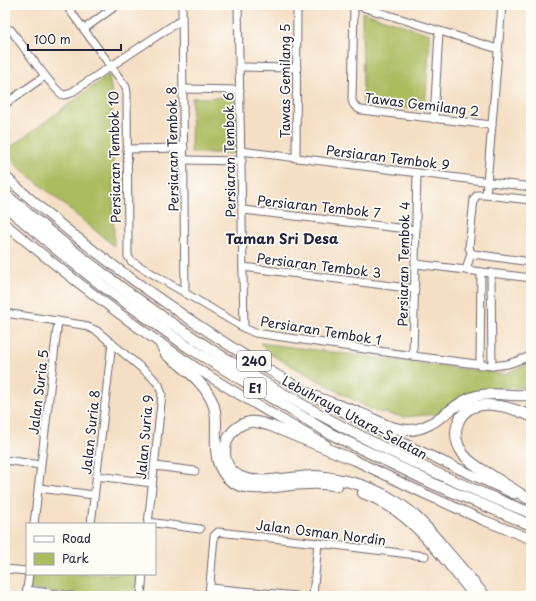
<svg xmlns="http://www.w3.org/2000/svg" width="536" height="601" viewBox="0 0 536 601" font-family="'Playpen Sans',sans-serif">
<style>
.green{fill:#abbc5f;stroke:#666f4d}
.lines{fill:none;stroke-linecap:round;stroke-linejoin:round}
.minor-casing{stroke:#6c646b;stroke-width:9}
.major-casing{stroke:#6c646b;stroke-width:11}
.highway-casing{stroke:#6c646b;stroke-width:12}
.minor{stroke:#fff;stroke-width:7}
.major{stroke:#fff;stroke-width:9}
.highway{stroke:#fff;stroke-width:10}
.labels{text-anchor:middle;dominant-baseline:central;stroke-width:3.5;stroke-linejoin:round;paint-order:stroke}
.shield{fill:#fdfcf7;stroke:#646373;stroke-width:1}
.shield-label{font-size:12px;font-weight:bold;fill:#22223b}
.street-label{font-size:13px;fill:#22223b;stroke:#fdfcf7}
.neighbourhood-label{font-size:14px;font-weight:bold;fill:#22223b;stroke:#fdfcf7}
</style>
<rect width="100%" height="100%" fill="#fdfcf7"/>
<filter id="ink" filterUnits="userSpaceOnUse"><feTurbulence type="fractalNoise" baseFrequency=".025" numOctaves="2"/><feDisplacementMap in="SourceGraphic" scale="8" xChannelSelector="R" yChannelSelector="G"/><feConvolveMatrix kernelMatrix="1 2 1 2 8 2 1 2 1" color-interpolation-filters="sRGB"/></filter>
<filter id="wash" filterUnits="userSpaceOnUse"><feTurbulence type="fractalNoise" baseFrequency=".012" numOctaves="4" result="noise"/><feDisplacementMap in="SourceGraphic" scale="16" xChannelSelector="R" yChannelSelector="G"/><feGaussianBlur stdDeviation="0.9" result="paint"/><feColorMatrix in="noise" values="0 0 0 0 0 0 0 0 0 0 0 0 0 0 0 0 0 1.4 0 .05"/><feComposite in="paint" operator="in"/></filter>
<g filter="url(#wash)">
<rect width="100%" height="100%" fill="#f5dfc4"/>
<!-- green -->
<g class="green">
<polygon points="362,12 430,34 425,110 363,104"/>
<polygon points="109,75 112,95 114,246 15,164 9,148"/>
<polygon points="235,97 238,153 191,153 192,98"/>
<polygon points="260,343 504,374 531,363 531,387 493,388 465,394 437,414 404,417 374,411 272,355"/>
<polygon points="31,574 139,574 138,596 84,596 29,589"/>
</g>
</g>
<g filter="url(#ink)">
<g class="lines">
<!-- minor casing -->
<g class="minor-casing">
<g id="minor">
<polyline points="66,5 126,87 127,93 128,256 131,261 244,328 255,333 413,356 492,366 508,364 531,356"/>
<polyline points="182,5 185,293"/>
<polyline points="238,5 244,328"/>
<path d="M354,5L352,100C353,105 356,108 361,110L492,125"/>
<polyline points="356,5 498,49"/>
<polyline points="502,5 486,195 531,200"/>
<path d="M5,29L11,30C20,42 54,91 63,95L69,94L181,20"/>
<polyline points="84,29 117,5"/>
<polyline points="240,67 297,68"/>
<polyline points="183,89 240,90"/>
<polyline points="5,104 45,76"/>
<polyline points="434,119 439,32"/>
<polyline points="127,149 184,148"/>
<polyline points="241,151 531,187"/>
<polyline points="296,158 297,5"/>
<polyline points="184,160 242,161"/>
<polyline points="486,195 477,195 474,199 469,247 471,253 473,254 531,262"/>
<polyline points="243,210 416,230"/>
<polyline points="416,264 531,278"/>
<polyline points="243,267 415,289"/>
<polyline points="466,270 471,253"/>
<polyline points="491,273 492,366"/>
<polyline points="5,313 83,325 97,331 151,376 159,385 162,394 148,524"/>
<polyline points="413,356 417,173"/>
<polyline points="480,365 481,272"/>
<polyline points="5,460 41,465"/>
<polyline points="155,466 195,471"/>
<polyline points="97,476 152,483"/>
<polyline points="39,488 94,495"/>
<polyline points="148,522 200,529"/>
<polyline points="34,524 58,321"/>
<polyline points="91,524 112,343"/>
<polyline points="5,569 27,571"/>
<polyline points="210,588 296,596"/>
<polyline points="27,590 72,596"/>
<polyline points="26,596 29,574"/>
<polyline points="141,596 143,574"/>
<polyline points="209,596 214,536 218,532 318,543 425,556"/>
<polyline points="313,596 318,543"/>
</g>
</g>
<!-- major casing -->
<g class="major-casing">
<g id="major">
<path d="M5,176C63,230 127,277 192,321C234,349 277,377 322,400"/>
<path d="M5,224C68,276 133,326 201,371C242,397 284,421 326,445"/>
<polyline points="338,409 409,446 514,494"/>
<polyline points="346,456 425,494 483,520 531,539"/>
</g>
</g>
<!-- highway casing -->
<g class="highway-casing">
<g id="highway">
<path d="M5,194C161,330 338,438 531,513"/>
<polyline points="5,206 55,248 104,287 188,347 329,433 436,485 531,525"/>
<path d="M160,343C162,346 164,351 166,354C169,357 174,360 178,363C191,374 203,383 211,399C221,418 212,441 218,462C230,497 263,488 291,485C306,484 322,482 337,486"/>
<path d="M316,397C331,403 347,408 362,414C377,420 391,430 408,430C436,430 452,402 476,396C494,391 513,397 531,395"/>
<path d="M352,459L271,426C264,424 257,421 250,422C224,426 215,463 239,476C256,486 293,476 314,476C325,476 336,479 346,481C364,485 381,492 397,502C416,514 431,532 446,550C459,565 472,581 485,596"/>
<path d="M363,493C413,511 442,557 475,596"/>
<path d="M527,498C515,490 503,483 491,475C481,469 471,464 464,455C458,447 454,437 457,426C466,393 509,406 531,416"/>
</g>
</g>
<!-- minor -->
<use href="#minor" class="minor"/>
<!-- major -->
<use href="#major" class="major"/>
<!-- highway -->
<use href="#highway" class="highway"/>
</g>
</g>
<g class="labels">
<!-- shield labels -->
<g class="shield">
<rect x="237" y="351" width="34" height="20" rx="3"/>
<rect x="244" y="378" width="22" height="20" rx="3"/>
</g>
<g class="shield-label">
<text x="254" y="361">240</text>
<text x="255" y="388">E1</text>
</g>
<!-- street labels -->
<g class="street-label">
<text transform="translate(284 81) rotate(-90)">Tawas Gemilang 5</text>
<text transform="translate(422 104) rotate(7)">Tawas Gemilang 2</text>
<text transform="translate(172 149) rotate(-91)">Persiaran Tembok 8</text>
<text transform="translate(229 155) rotate(-91)">Persiaran Tembok 6</text>
<text transform="translate(114 157) rotate(-91)">Persiaran Tembok 10</text>
<text transform="translate(388 157) rotate(7)">Persiaran Tembok 9</text>
<text transform="translate(319 206) rotate(6)">Persiaran Tembok 7</text>
<text transform="translate(403 264) rotate(-89)">Persiaran Tembok 4</text>
<text transform="translate(319 265) rotate(7)">Persiaran Tembok 3</text>
<text transform="translate(321 330) rotate(9)">Persiaran Tembok 1</text>
<text transform="translate(38 392) rotate(-83)">Jalan Suria 5</text>
<text transform="translate(355 417) rotate(28)">Lebuhraya Utara–Selatan</text>
<text transform="translate(90 432) rotate(-84)">Jalan Suria 8</text>
<text transform="translate(144 437) rotate(-85)">Jalan Suria 9</text>
<text transform="translate(321 532) rotate(7)">Jalan Osman Nordin</text>
</g>
<!-- neighbourhood labels -->
<g class="neighbourhood-label">
<text x="282" y="238">Taman Sri Desa</text>
</g>
</g>
<!-- margin -->
<rect width="536" height="601" fill="none" stroke="#fdfcf7" stroke-width="20"/>
<!-- legend -->
<rect x="26" y="523" width="130" height="52" fill="#fdfcf7" stroke="#a5a5ac"/>
<rect x="34" y="536" width="20" height="6" fill="#ffffff" stroke="#a5a5ac"/>
<text x="62" y="543" font-size="12" fill="#22223b">Road</text>
<rect x="34" y="553" width="20" height="12" fill="#abbc5f" stroke="#a5a5ac"/>
<text x="62" y="563" font-size="12" fill="#22223b">Park</text>
<!-- scale -->
<path d="M28 44v6h93v-6" fill="none" stroke="#22223b" stroke-width="2"/>
<text x="34" y="44" font-size="12" fill="#22223b" stroke="#fdfcf7" stroke-width="3" paint-order="stroke">100 m</text>
</svg>
